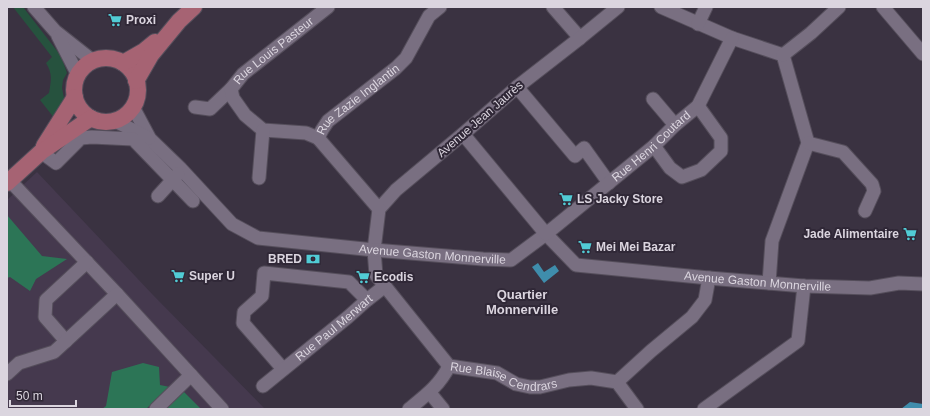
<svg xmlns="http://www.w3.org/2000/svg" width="930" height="416" viewBox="0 0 930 416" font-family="Arial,sans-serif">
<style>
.built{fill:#45394e}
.green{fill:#26523e}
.forest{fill:#2c7556}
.water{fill:#3f8dac}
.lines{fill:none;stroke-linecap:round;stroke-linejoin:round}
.minor-casing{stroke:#554e5b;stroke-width:15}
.major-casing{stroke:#554e5b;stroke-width:18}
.minor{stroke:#796f81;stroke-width:13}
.major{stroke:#a66373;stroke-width:16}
.labels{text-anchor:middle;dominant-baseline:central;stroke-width:4;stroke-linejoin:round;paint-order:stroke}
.poi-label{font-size:12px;font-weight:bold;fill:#dbd5df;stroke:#302837;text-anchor:start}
.street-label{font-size:12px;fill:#dbd5df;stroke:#302837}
.neighbourhood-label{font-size:13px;font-weight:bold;fill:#dbd5df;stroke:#302837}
</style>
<rect width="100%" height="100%" fill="#3a3241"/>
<!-- built -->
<polygon class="built" points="37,172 153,295 265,409 7,409 7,200"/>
<!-- green -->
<path class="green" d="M13,7H23L61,56L67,73L63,80L62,88L64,98L61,111L55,119L40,100L49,93C51,81 53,74 46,63L52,57Z"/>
<!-- forest -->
<g class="forest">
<polygon points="7,215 42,256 67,259 36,279 30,291 10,277 7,278"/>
<polygon points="143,363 159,367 160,385 170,387 146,409 102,409 106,406 112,372"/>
<polygon points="183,391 201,409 165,409"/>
</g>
<!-- water -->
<g class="water">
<polygon points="538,263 544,272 555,265 559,271 544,283 532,267"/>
<polygon points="910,402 923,404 923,409 901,409"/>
</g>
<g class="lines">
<!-- minor casing -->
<g class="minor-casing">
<g id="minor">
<polyline points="34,7 55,31 93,61"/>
<polyline points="553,7 580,38"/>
<path id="s1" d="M618,7L580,38L517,87L463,134L396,190L379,209L374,250L376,275L449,366L497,373L516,384L530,387H540L569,380L591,378L617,382L637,409"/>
<polyline points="661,7 732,38 783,55 808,143 772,241 769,283"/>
<polyline points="883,7 923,54"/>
<polyline points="698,24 706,7"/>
<polyline points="58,36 78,75"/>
<polyline points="783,55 811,33 839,7"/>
<polyline points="517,87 575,156 584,148 609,183"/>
<polyline points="653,99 675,125"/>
<path id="s2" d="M133,107L150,139L181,169L232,224L258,238L374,250L483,259L511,260L546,234L576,265L709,278L804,286L870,288L899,283L923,284"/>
<polyline points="195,107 210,109 231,89"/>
<polyline points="115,121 149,138"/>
<path id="s3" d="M463,134L546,234L654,146L675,125L698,106L732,38"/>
<path id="s4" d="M318,138L306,133L263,130L245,115L233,98L231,89L243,74L328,7"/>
<polyline points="808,143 843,152 872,184 874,191 865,211"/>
<polyline points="654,146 670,168 682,177 701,170 721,151 721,138 698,106"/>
<polyline points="41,152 56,163 81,138 92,137 133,139 193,201"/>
<polyline points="259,178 263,130"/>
<polyline points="8,181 14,185 117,294 222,409"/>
<polyline points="158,196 178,174"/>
<path id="s5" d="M379,209L318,138L322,130L328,121L396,68L406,58L429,16L440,7"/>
<polyline points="66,341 45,317 46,300 87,262"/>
<polyline points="283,369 243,323 244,312 262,296 264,273 349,282 367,300"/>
<polyline points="7,374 19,363 54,352 66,341 117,294"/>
<polyline points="617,382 651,351 692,317 705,300 709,278"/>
<path id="s6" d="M263,386L348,317L367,300L385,286"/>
<polyline points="430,393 443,409"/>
<polyline points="156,409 191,375"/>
<path d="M409,409C425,396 440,385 449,366"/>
<polyline points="704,409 798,341 804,286"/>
</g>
</g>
<!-- major casing -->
<g class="major-casing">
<g id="major">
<circle cx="106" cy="90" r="32"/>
<polyline points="123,63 144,51 155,42"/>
<polyline points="136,81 151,55 179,21 194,7"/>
<polyline points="44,146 75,97"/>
<polyline points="7,183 41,152 91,118"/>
</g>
</g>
<!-- minor -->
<use href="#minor" class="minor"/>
<!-- major -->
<use href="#major" class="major"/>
</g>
<!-- icons -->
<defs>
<g id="supermarket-bare" transform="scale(1.08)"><path d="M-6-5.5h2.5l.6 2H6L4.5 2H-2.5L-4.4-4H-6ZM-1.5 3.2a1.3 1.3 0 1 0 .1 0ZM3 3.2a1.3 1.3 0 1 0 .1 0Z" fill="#51ccd5" stroke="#302837" stroke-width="2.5" paint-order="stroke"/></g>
<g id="bank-bare" transform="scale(1.08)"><path d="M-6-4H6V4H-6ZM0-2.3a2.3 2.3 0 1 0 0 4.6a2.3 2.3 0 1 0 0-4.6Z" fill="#51ccd5" stroke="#302837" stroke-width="2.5" paint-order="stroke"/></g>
</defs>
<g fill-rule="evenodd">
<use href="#supermarket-bare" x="115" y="20"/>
<use href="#supermarket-bare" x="566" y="199"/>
<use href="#supermarket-bare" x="910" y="234"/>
<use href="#supermarket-bare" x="585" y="247"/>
<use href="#bank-bare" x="313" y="259"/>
<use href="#supermarket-bare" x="178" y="276"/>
<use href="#supermarket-bare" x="363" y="277"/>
</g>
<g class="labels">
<!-- poi labels -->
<g class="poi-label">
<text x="126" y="20">Proxi</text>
<text x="577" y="199">LS Jacky Store</text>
<text x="899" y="234" text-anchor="end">Jade Alimentaire</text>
<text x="596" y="247">Mei Mei Bazar</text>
<text x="302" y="259" text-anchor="end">BRED</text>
<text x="189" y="276">Super U</text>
<text x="374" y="277">Ecodis</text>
</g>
<!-- street labels -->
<g class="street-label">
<text stroke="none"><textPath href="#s4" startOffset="167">Rue Louis Pasteur</textPath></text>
<text stroke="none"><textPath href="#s5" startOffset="150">Rue Zazie Inglantin</textPath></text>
<text transform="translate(480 119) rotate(-41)">Avenue Jean Jaurès</text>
<text stroke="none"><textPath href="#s3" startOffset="267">Rue Henri Coutard</textPath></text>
<text stroke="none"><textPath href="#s2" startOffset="359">Avenue Gaston Monnerville</textPath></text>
<text stroke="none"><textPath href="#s2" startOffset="707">Avenue Gaston Monnerville</textPath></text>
<text stroke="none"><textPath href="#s6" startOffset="92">Rue Paul Merwart</textPath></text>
<text stroke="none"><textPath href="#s1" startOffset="553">Rue Blaise Cendrars</textPath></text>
</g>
<!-- neighbourhood labels -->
<g class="neighbourhood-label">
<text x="522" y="294">Quartier<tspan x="522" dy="15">Monnerville</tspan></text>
</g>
</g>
<!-- border -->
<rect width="930" height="416" fill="none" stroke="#dbd5df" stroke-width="16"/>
<!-- scale -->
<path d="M10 400v6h66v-6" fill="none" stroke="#dbd5df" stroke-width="2"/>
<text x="16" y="400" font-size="12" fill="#dbd5df" stroke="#302837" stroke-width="3" paint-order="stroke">50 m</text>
</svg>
